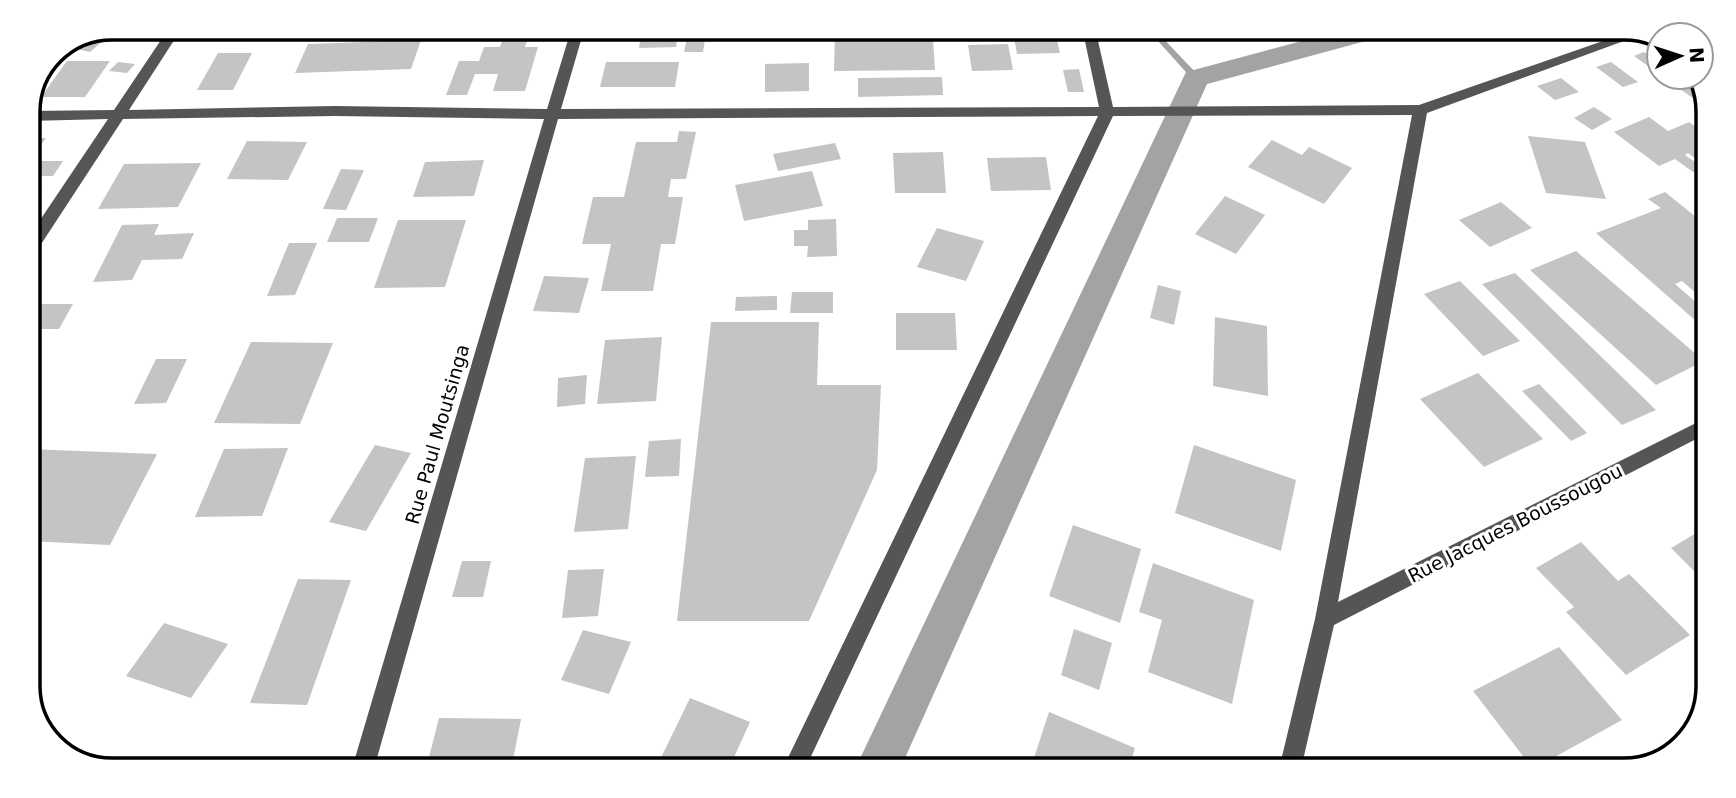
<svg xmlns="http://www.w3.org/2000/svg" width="1736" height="798" viewBox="0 0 1736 798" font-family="'DejaVu Sans',sans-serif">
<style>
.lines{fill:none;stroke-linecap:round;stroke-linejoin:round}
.stream{fill:#a3a3a3;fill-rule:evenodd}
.canal{fill:#a3a3a3;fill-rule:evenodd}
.building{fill:#c4c4c4}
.minor{fill:#555;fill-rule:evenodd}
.labels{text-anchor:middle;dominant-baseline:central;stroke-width:6;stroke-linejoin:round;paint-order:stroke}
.street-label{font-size:19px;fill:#000;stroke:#fff}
.rim{fill:none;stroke:#000;stroke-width:3.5}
</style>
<rect width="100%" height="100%" fill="#fff"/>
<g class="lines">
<!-- stream -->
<polygon class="stream" points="1150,32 1157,32 1199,76 1199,80 1193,80"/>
<!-- canal -->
<polygon class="canal" points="1332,33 1377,33 1373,39 1207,84 901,767 856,767 1186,72"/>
</g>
<!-- building -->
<g class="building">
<polygon points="112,28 118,28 90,52 67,47"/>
<polygon points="506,30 531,30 525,47 538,47 525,91 493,91 498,74 475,74 467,95 446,95 459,61 479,61 484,47 500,47"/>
<polygon points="642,30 678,30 676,47 639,48"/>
<polygon points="835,31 854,31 854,40 933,39 935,70 834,71"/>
<polygon points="1013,32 1055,32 1060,53 1017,54"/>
<polygon points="688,33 706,33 703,52 684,52"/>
<polygon points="421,40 411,69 295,73 308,44"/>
<polygon points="1008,44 1013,70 972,71 968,45"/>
<polygon points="1644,52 1659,63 1659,74 1634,56"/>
<polygon points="218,53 252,53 233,90 197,90"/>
<polygon points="67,61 110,61 85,97 41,97"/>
<polygon points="118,62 135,64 127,73 109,71"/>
<polygon points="606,62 679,62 675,87 600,87"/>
<polygon points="1611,62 1638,82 1623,87 1596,67"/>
<polygon points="809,63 809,91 765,92 765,64"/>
<polygon points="1079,69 1084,92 1068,92 1063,70"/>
<polygon points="942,77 943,95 858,97 858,78"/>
<polygon points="1663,77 1679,77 1703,94 1705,98 1697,101"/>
<polygon points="1561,78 1579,92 1555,100 1537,86"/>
<polygon points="1594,107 1612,119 1592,130 1574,118"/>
<polygon points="1649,117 1668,131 1689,122 1707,135 1707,150 1703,147 1698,149 1707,156 1707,167 1688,153 1685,155 1702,167 1693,172 1675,159 1659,166 1614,132"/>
<polygon points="679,131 696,132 686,179 671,179 668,197 683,197 675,244 661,244 653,291 601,291 611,244 582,244 593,197 624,197 636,142 677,142"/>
<polygon points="1528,136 1585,142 1606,199 1546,193"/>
<polygon points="28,138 46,138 28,162"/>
<polygon points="1272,140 1302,155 1309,147 1352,168 1324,204 1248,167"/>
<polygon points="247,141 307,142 288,180 227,179"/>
<polygon points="835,143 841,159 778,171 773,154"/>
<polygon points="943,152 946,193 895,193 893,153"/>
<polygon points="1046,157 1051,190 991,191 987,158"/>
<polygon points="484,160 474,196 413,197 425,162"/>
<polygon points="36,161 63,161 53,176 28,176"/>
<polygon points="201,163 178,207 98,209 124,164"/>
<polygon points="341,169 364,170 346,210 323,209"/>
<polygon points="812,171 823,206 744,221 735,185"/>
<polygon points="28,191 42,191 28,213"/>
<polygon points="1665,192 1707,226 1706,302 1682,281 1675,284 1706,311 1705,329 1596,233 1661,208 1648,199"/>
<polygon points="1225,196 1265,215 1236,254 1195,234"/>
<polygon points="1501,202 1532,228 1490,247 1459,220"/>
<polygon points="337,218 378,218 369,242 327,242"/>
<polygon points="836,219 837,256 807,257 808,246 794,246 794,230 808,230 808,220"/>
<polygon points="398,220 466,220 445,287 374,288"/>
<polygon points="159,224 154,235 194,233 182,259 142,260 132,280 93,282 122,225"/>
<polygon points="937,228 984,241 966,281 917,267"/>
<polygon points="289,243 317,243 295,295 267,296"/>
<polygon points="1576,251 1704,361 1656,385 1530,270"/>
<polygon points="1515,273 1656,410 1622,425 1482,284"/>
<polygon points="544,276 589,278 579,313 533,311"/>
<polygon points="1460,281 1520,341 1483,356 1424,294"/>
<polygon points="1158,285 1181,291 1174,325 1150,318"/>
<polygon points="792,292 833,292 833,313 790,313"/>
<polygon points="777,296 777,310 735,311 736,297"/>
<polygon points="28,304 73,304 59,329 28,329"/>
<polygon points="896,313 955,313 957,350 896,350"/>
<polygon points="1215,317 1267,326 1268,396 1213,386"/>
<polygon points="711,322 819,322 817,385 881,385 877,470 809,621 677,621"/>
<polygon points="662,337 656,401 597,404 605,340"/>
<polygon points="251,342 333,343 300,424 214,423"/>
<polygon points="156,359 187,359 166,403 134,404"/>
<polygon points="1478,373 1543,439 1484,467 1420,399"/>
<polygon points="587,375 585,404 557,407 558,378"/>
<polygon points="1539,384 1587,433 1571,441 1522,391"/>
<polygon points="681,439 679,476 645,477 649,441"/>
<polygon points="375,445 411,453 366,531 329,522"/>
<polygon points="1194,445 1296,480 1281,551 1175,513"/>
<polygon points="288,448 262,516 195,517 224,449"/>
<polygon points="28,449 79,451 157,454 110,545 28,541"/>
<polygon points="636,456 628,529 574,532 585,458"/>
<polygon points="1073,525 1141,549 1120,623 1049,596"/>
<polygon points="1703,529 1703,580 1671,548"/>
<polygon points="1581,542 1618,581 1629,574 1690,635 1626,675 1566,612 1574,607 1536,568"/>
<polygon points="462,561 491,561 483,597 452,597"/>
<polygon points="1153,563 1254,600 1232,704 1148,672 1162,620 1139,612"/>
<polygon points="604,569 598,616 562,618 568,570"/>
<polygon points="298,579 351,580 307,705 250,703"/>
<polygon points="164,623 228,644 191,698 126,676"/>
<polygon points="1074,629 1112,643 1099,690 1061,675"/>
<polygon points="583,630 631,642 609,694 561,680"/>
<polygon points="1559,647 1622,720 1533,769 1473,691"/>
<polygon points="690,698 750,722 730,766 657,766"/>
<polygon points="1049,712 1135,748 1129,768 1031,767"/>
<polygon points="439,718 521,719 512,765 427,765"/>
<polygon points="610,758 609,766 551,765 552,759"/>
<polygon points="1404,758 1426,769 1401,769"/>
</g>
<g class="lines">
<!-- minor -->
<polygon class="minor" points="169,28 182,28 129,110 335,106 547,109 571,30 584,30 561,109 1099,107 1083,32 1096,32 1113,107 1419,105 1623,34 1643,34 1427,113 1338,602 1704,419 1704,435 1334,625 1301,769 1279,769 1315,619 1412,115 1113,116 806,767 784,766 1098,116 558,119 375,765 353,765 544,119 335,116 123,119 34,255 28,257 28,238 108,119 28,121 28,111 114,110"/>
</g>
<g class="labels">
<!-- street labels -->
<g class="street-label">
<text transform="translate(437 434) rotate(-74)">Rue Paul Moutsinga</text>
<text transform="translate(1515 523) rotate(-27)">Rue Jacques Boussougou</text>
</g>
</g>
<!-- crop -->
<path d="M0 0H1736V798H0ZM112 40H1624A72 72 0 0 1 1696 112V686A72 72 0 0 1 1624 758H112A72 72 0 0 1 40 686V112A72 72 0 0 1 112 40Z" fill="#fff" fill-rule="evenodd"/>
<path class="rim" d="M112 40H1624A72 72 0 0 1 1696 112V686A72 72 0 0 1 1624 758H112A72 72 0 0 1 40 686V112A72 72 0 0 1 112 40Z"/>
<!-- north arrow -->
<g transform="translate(1680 56) rotate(87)"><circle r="33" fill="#ffffff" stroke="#999999" stroke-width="2"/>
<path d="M0-5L12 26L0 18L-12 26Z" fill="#000000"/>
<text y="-10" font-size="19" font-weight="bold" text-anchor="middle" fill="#000000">N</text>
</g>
</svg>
